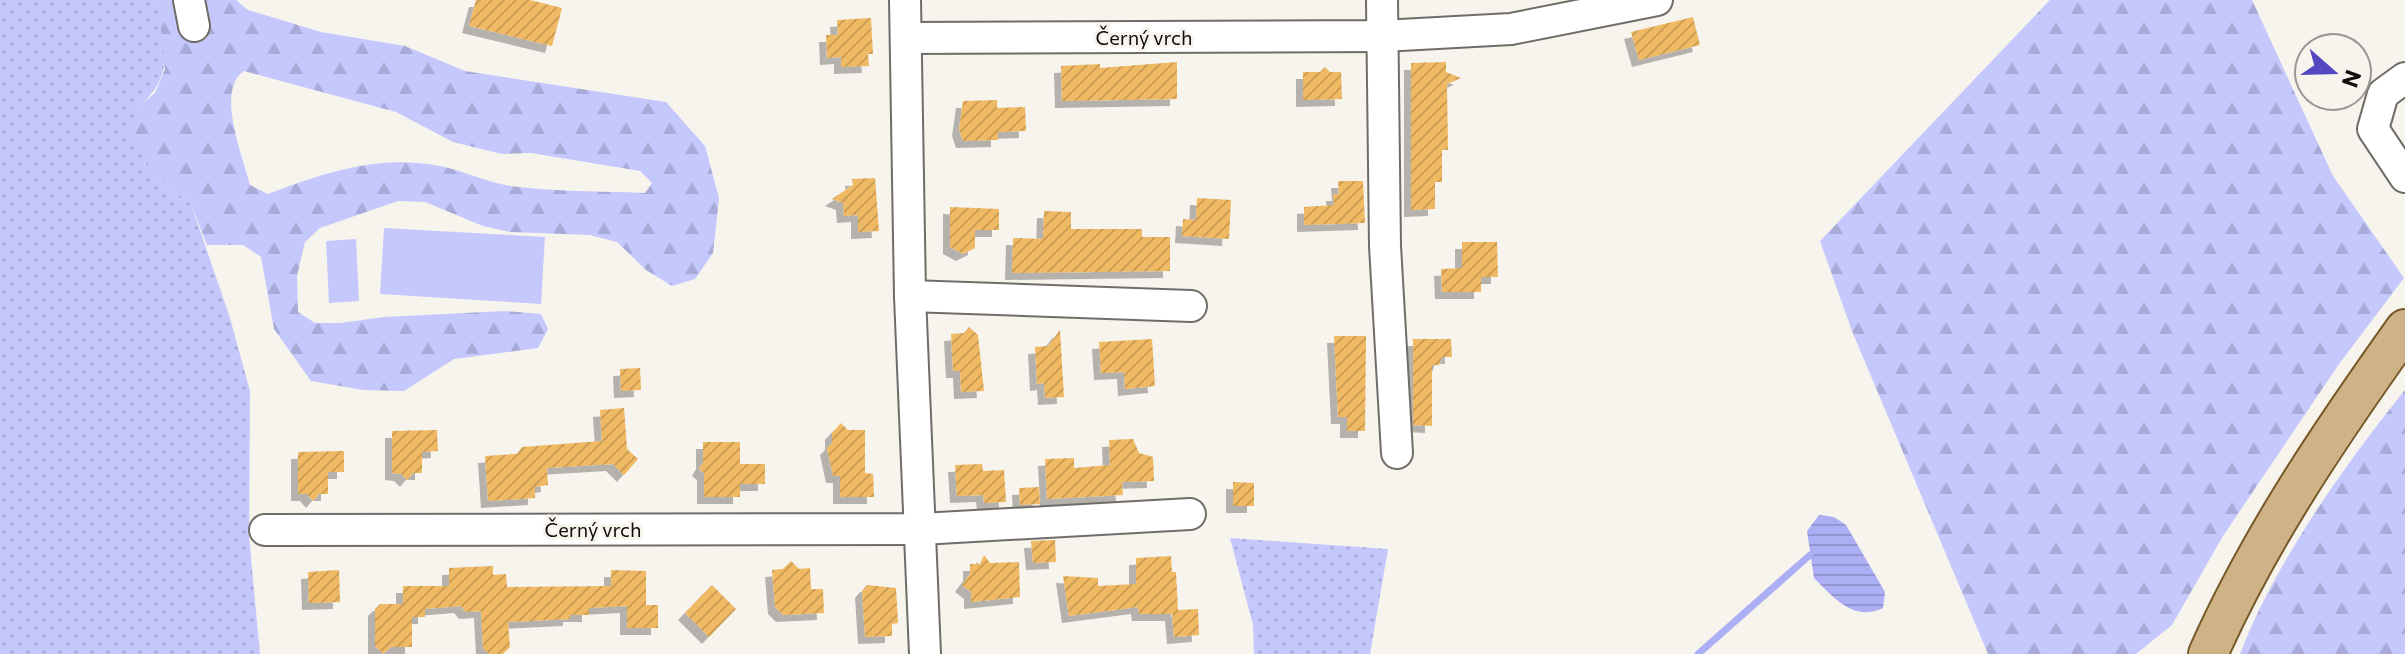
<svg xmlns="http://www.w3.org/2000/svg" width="2405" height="654" viewBox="0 0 2405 654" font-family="Commissioner,sans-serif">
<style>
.grass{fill:url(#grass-dots)}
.forest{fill:url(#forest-firs);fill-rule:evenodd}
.park{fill:#c5c8fc}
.water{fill:url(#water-rules)}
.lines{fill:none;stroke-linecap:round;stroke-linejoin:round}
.stream{stroke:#acaff3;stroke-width:7}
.building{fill:url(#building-hatch);filter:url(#shadow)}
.minor-casing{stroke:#706d68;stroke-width:34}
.major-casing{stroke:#775928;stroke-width:42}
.minor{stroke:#fff;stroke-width:30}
.major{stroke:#cfb386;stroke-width:38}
.labels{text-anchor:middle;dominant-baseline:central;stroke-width:6;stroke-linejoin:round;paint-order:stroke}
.street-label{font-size:20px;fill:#100e0d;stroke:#f7f3ed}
</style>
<defs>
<pattern id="grass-dots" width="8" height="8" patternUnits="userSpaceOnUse" patternTransform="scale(2)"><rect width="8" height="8" fill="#c5c8fc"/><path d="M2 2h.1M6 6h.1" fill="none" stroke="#a8abd7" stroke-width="1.8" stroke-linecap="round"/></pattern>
<pattern id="forest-firs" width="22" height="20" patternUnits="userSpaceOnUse" patternTransform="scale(2)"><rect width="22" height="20" fill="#c5c8fc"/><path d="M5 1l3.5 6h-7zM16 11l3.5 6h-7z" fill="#a8abd7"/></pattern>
<pattern id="water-rules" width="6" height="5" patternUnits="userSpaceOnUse" patternTransform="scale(2)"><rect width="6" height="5" fill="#acaff3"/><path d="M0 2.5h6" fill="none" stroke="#9395cf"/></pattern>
<pattern id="building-hatch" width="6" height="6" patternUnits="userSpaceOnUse" patternTransform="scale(2)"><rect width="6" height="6" fill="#f0b963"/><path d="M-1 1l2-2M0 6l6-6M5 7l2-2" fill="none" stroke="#cd9e55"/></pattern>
<filter id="shadow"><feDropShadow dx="-7" dy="7" stdDeviation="0" flood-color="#0004"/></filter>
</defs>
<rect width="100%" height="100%" fill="#f7f3ed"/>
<!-- grass -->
<g class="grass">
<path d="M0,0H158C167,44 175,77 137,108L158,179L191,204L230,318L250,391L249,536L260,654H0Z"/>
<polygon points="1230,538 1388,549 1370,654 1254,654 1253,625"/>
</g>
<!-- forest -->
<g class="forest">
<path d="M158,0H236L248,10L321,32L405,46L465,71L666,102L705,146L719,198L713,253L695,279L672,286L646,270L617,242L590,235L510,232L483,226L425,202L398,201L320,228L305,242L297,276L298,312L315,323H340L384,317L505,311L541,314L548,329L538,348L454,359L404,391L363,390L311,381L274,329L261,257L243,245H207L191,204L158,179L128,134L137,108L155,93L165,69ZM244,71L396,112L453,142L502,154L531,153L640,171L652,183L645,193C601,191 555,192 511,186C485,182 460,169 434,165C376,155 321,174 268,194L250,185C243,157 215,90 244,71Z"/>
<polygon points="2050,0 2252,0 2333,176 2404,278 2339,364 2223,536 2172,625 2136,654 1988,654 1852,331 1820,241"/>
<path d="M2405,390V654H2240C2273,566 2345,464 2405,390Z"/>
</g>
<!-- park -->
<g class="park">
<polygon points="384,228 545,237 541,304 380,294"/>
<polygon points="356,239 359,301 329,303 326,241"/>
</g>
<!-- water -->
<path class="water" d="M1819,515L1834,517L1846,525L1885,592L1883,608C1854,622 1834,598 1814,578L1807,531Z"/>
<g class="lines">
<!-- stream -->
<polyline class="stream" points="1698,654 1810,555"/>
</g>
<!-- building -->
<g class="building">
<polygon points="476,0 530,0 562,8 552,46 469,26"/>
<polygon points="1693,17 1700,45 1639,60 1631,32"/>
<polygon points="871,18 873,54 868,54 869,66 841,67 841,57 827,58 826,35 838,35 837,20"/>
<polygon points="1177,62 1177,99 1062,101 1061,66 1100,64 1100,68"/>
<polygon points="1446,62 1446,72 1461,78 1447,84 1448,150 1442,150 1442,182 1435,182 1435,209 1411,210 1411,63"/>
<polygon points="1325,67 1330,72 1341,72 1342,99 1303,100 1303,72 1320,72"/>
<polygon points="997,100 997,108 1025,107 1026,131 998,132 998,140 963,141 959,129 963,101"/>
<polygon points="875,178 879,231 858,232 858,215 844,216 843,203 832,199 853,185 852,179"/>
<polygon points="1338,181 1363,181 1365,223 1304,225 1304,207 1334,205 1333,194 1339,194"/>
<polygon points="1197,198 1231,200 1229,239 1182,236 1183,219 1196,220"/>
<polygon points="950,207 999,209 999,230 975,230 975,248 963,254 950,247"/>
<polygon points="1044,211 1071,212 1071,229 1142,229 1142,237 1170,237 1170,271 1012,273 1013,238 1043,239"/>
<polygon points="1462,242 1497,242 1498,277 1481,277 1481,292 1442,292 1441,269 1462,268"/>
<polygon points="969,327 978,335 984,391 961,392 960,371 953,371 951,334 964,333"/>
<polygon points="1060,330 1064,397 1045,398 1044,383 1037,384 1035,347 1048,346"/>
<polygon points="1334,336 1366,336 1365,431 1347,431 1347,417 1338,417"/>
<polygon points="1152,339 1155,386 1125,389 1124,372 1101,373 1099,342"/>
<polygon points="1413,339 1451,339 1452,357 1442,357 1439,365 1432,365 1432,426 1413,425"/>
<polygon points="640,368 641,390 621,391 620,369"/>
<polygon points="624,408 627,449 638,459 624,475 613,464 547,468 548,485 535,487 535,498 488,501 485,456 517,454 522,447 602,441 600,410"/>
<polygon points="841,423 848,430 865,430 865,473 873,474 874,497 840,497 840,476 833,476 827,448 832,443 832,433"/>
<polygon points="437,430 438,451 422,452 422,473 413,473 407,480 401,474 392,473 392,431"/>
<polygon points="1133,439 1139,453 1153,457 1154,481 1122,482 1123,495 1047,499 1045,459 1074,458 1074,468 1110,465 1109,440"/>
<polygon points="703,442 740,442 740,464 765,464 765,484 740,484 740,497 704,497 704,473 699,469 703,462"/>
<polygon points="344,451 344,472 328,472 328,494 319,494 313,501 307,494 298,494 298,452"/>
<polygon points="982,464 983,471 1004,470 1006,502 984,503 983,495 957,496 955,465"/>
<polygon points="1233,482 1254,483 1254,506 1233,506"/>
<polygon points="1039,487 1040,504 1020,505 1019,488"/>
<polygon points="1055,540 1056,562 1033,563 1031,541"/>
<polygon points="984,555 990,563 1019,562 1020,597 971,602 971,592 962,585 970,574 970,564 980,564"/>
<polygon points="1171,556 1172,572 1176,572 1178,610 1198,609 1199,635 1174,637 1172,614 1139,614 1138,607 1069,616 1063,576 1098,578 1098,586 1136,584 1136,558"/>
<polygon points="791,561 799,569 810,568 811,589 823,589 824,613 783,615 775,607 772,570 783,569"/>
<polygon points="493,566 493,575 506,574 507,587 611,586 611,570 646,571 646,605 658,605 658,628 627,628 627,606 589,608 589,615 570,615 570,619 508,622 510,647 503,654 489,654 483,648 481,611 466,612 461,606 425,609 425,617 412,617 412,647 391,647 383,654 375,646 375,609 380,604 403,604 403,586 449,586 449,568"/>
<polygon points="339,570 340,602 309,603 308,572"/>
<polygon points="712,585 736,609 709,637 685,613"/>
<polygon points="867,585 896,588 898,623 892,624 892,636 865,637 862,591"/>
</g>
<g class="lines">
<!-- minor casing -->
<g class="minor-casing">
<g id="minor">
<polyline points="189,0 194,26"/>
<polyline points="905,0 910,296 925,654"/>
<polyline points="1382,0 1385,246 1397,453"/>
<polyline points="907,38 1382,36 1511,29 1657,0"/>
<polyline points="2405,78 2383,94 2373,129 2405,177"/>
<polyline points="910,296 1191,306"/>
<polyline points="265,530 921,529 1190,514"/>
</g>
</g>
<!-- major casing -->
<g class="major-casing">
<path id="major" d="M2208,654C2260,537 2331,433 2405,329"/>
</g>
<!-- minor -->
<use href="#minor" class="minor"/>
<!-- major -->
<use href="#major" class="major"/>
</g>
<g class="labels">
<!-- street labels -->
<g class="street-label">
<text x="1144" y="37">Černý vrch</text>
<text x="593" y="529">Černý vrch</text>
</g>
</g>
<!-- north arrow -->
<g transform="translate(2333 72) rotate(110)"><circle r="38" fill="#f7f3ed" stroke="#9b9793" stroke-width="2"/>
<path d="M0-6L14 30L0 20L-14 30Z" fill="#5547bf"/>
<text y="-12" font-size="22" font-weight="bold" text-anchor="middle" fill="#100e0d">N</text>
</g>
</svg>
